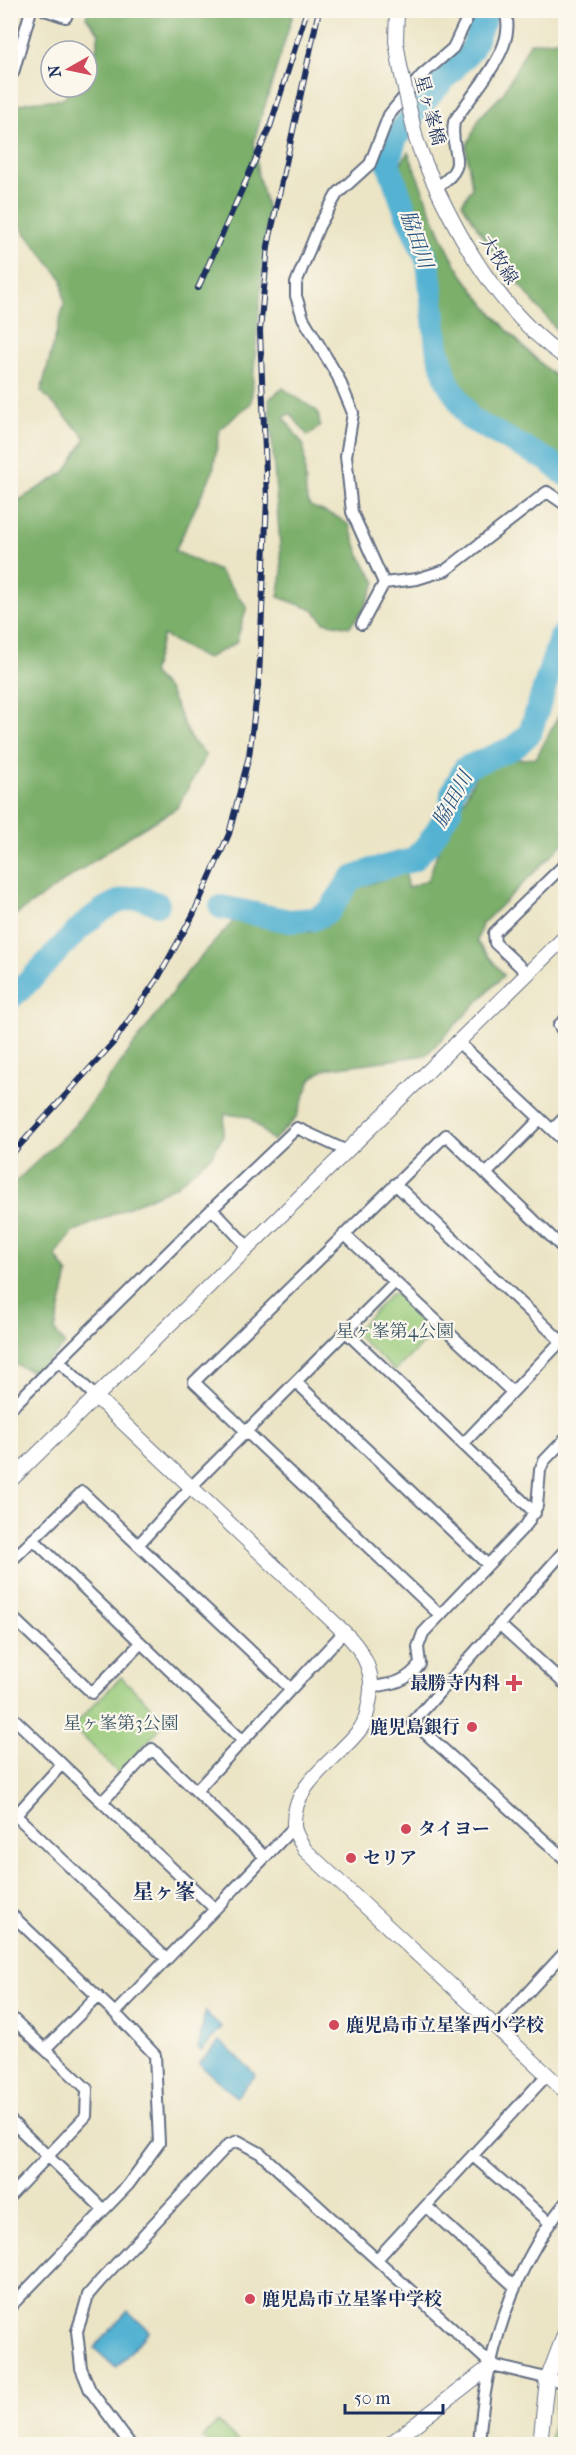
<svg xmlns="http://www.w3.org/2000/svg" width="576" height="2455" font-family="'IM FELL French Canon','Noto Serif JP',serif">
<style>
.green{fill:#9acb7b;stroke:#5a7d6c;stroke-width:1.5}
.forest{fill:#7baf6b;stroke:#4b6f64;stroke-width:1.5}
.water{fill:#54b2d2;stroke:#387098;stroke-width:1.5}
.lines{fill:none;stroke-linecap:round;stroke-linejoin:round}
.river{stroke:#54b2d2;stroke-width:24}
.minor-casing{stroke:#646e82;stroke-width:14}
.tertiary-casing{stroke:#646e82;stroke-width:16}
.minor{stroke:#fff;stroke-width:10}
.tertiary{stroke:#fff;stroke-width:14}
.rail-casing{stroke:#1b2f5e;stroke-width:6}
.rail{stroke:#fbf7ec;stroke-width:4;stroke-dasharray:11;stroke-linecap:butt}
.tertiary-bridge-casing{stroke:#646e82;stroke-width:16;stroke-linecap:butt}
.tertiary-bridge{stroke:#fff;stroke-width:14}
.poi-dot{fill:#d1495b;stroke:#fbf7ec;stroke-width:2}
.labels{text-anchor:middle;stroke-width:4.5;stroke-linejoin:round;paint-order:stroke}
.street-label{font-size:18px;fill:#1b2f5e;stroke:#fbf7ec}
.park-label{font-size:18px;fill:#3b5665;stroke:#fbf7ec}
.poi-label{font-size:18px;font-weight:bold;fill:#1b2f5e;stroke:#fbf7ec;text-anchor:start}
.water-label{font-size:20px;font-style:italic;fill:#2c5681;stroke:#fbf7ec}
.quarter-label{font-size:21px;font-weight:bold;fill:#1b2f5e;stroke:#fbf7ec}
</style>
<rect width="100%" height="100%" fill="#fbf7ec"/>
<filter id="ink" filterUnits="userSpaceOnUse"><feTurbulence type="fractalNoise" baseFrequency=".0167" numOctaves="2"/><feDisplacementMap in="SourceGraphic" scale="12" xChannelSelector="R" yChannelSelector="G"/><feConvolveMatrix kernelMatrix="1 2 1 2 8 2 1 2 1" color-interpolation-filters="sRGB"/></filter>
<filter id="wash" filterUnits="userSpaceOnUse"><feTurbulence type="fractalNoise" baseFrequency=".008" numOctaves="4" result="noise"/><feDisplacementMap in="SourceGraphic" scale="24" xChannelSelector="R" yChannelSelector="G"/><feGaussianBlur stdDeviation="1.35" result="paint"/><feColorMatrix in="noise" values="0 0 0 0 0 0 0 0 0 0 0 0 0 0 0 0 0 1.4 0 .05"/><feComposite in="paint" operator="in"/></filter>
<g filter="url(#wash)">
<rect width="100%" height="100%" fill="#ebe4c5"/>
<path class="green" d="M397,1293L436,1330L395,1371L357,1336L356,1330L391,1294Z
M121,1677L166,1721L119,1774L73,1726Z
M562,2390L565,2391V2444H550L557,2394Z
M218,2422L240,2444H210L203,2437Z"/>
<path class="forest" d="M88,11H294L254,141L258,175L268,210L251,403L220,429L213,471L175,551L219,571L247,607L236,643L206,659L163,635L152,673L169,691L190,738L206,755L177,808L130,836L11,918V505L65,472L86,438L41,391L64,304L62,279L11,215V109C26,98 47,103 65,98L69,87H87V67L94,61L99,33L86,17Z
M565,39L566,186L562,205L566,222L565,340L492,251L462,203L472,188L466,147L480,117L502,95L530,43Z
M408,152C423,189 440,241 462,274C491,316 526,352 565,385V478L558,469L493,443L451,409L428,357L436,292L390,180Z
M283,388L318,412L320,426L308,436L290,413L284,418L304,446L306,495L310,506L337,517L349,525L361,558L376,582L362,612L349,627L324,622L314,610L278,597L282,573L269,399Z
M565,704V842L482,924L477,942L504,975L426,1055L325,1069L311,1079L296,1118L273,1141L249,1117L225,1114L223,1136L212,1155L176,1186L73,1232L55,1255L68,1274L55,1331L65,1345L35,1373L11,1362V1186L74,1126L189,970L238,916L310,932L328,925L349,891L406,871L407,888L428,880L444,833L455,819L477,773L508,760L536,758Z"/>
<path class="water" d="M205,2012L222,2027L201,2051L198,2049Z
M220,2041L256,2075L236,2097L199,2064Z
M128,2311L149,2331L116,2368L94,2348Z"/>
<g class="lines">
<path class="river" d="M488,10L472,49L421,105L396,137L388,163L405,210L428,262L437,347L447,381L470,419L549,461L566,475
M221,907L290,921L314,919L329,911L351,879L372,870L413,860L429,843L451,808L452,793L465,768L515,747L530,733L560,639L566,631
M10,998C45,974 92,895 140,898C145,899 152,902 158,904"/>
</g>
</g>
<g filter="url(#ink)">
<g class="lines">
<defs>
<path id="minor" d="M45,10L66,17L68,10
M13,73L31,10
M436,188C474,162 448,156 454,122C472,92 521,45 504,10
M384,583L417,579L446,570L547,492L566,505
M362,624L384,583L352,512L346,456L353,413L338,377L303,318L296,296V283L319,226L337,194L370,164L389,115L422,75L453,48L471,10
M527,973L495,943L494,933L566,863
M566,1019L559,1025L566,1036
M457,1041L566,1143
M552,1130L566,1116
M486,1174L540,1119
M395,1184L561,1341
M212,1209L248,1247
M344,1234L512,1392
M346,1332L535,1513
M59,1361L96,1397
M296,1382L488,1565
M10,1409L212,1209L297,1128L347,1151
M463,1444L566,1336
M33,1539L243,1741
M138,1545L191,1487L395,1282
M566,1549L413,1722L566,1860
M10,1562L82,1492L291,1689
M10,1615L92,1693L141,1643
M440,1615L194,1382L446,1135L566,1251
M500,1625L566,1685
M372,1687C393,1684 407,1682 420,1664L418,1647L423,1633L527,1524L537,1506L540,1470L544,1461L566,1438
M10,1715L215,1909
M196,1791L344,1632
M102,1802L152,1749L265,1857
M10,1810L167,1959
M16,1815L62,1764
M10,1913L115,2013L155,2055L159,2143L128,2185L10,2307
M115,2013L294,1827
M10,2016L87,2089L86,2116L10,2196
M496,2027L566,1951
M45,2049L98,1996
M10,2120L104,2210
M473,2156L549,2222
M426,2206L515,2287
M377,2259L547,2075
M130,2444L90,2390L81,2368L77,2331L83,2313L88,2295L100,2281L228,2145L238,2141L260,2153L492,2365L566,2383
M479,2444C485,2358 511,2269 566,2202"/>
<path id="tertiary" d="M397,10L396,41L400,66
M425,163C457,236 499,312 566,358
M96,1397L344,1632C362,1649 375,1672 370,1698C368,1708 367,1719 361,1728C339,1759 292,1782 294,1825C294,1834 301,1842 305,1850L566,2092
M10,1481L566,936
M390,2444L492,2365
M540,2444L547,2380L566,2330"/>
</defs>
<use href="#minor" class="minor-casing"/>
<use href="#tertiary" class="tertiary-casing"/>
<use href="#minor" class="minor"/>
<use href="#tertiary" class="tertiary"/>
<defs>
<path id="rail" d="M198,288L270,127L307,10
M10,1156L113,1043L158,978L193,915L229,834L249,756L259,678L267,499L260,331L268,246L319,10"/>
</defs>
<use href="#rail" class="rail-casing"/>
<use href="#rail" class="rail"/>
<defs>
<path id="tertiary-bridge" d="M400,66L416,139L425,163"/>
</defs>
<use href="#tertiary-bridge" class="tertiary-bridge-casing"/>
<use href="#tertiary-bridge" class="tertiary-bridge"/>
</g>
</g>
<g class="poi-dot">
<path d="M511 1674h6v6h6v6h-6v6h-6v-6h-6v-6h6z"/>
<circle cx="472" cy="1727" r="6"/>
<circle cx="406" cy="1829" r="6"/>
<circle cx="351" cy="1858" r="6"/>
<circle cx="334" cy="2025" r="6"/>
<circle cx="250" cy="2299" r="6"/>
</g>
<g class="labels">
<g class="street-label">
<text transform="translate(430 110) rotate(75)" y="6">星ヶ峯橋</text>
<text transform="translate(499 260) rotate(57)" y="6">大牧線</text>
</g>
<g class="park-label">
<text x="395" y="1337">星ヶ峯第4公園</text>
<text x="121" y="1729">星ヶ峯第3公園</text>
</g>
<g class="poi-label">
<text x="500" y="1689" text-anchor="end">最勝寺内科</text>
<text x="460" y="1733" text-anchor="end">鹿児島銀行</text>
<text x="418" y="1835">タイヨー</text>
<text x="363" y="1864">セリア</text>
<text x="346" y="2031">鹿児島市立星峯西小学校</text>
<text x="262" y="2305">鹿児島市立星峯中学校</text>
</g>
<g class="water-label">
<text transform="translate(417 239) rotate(71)" y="7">脇田川</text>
<text transform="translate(452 799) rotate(-61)" y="7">脇田川</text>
</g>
<g class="quarter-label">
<text x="164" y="1899">星ヶ峯</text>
</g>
</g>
<rect width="576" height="2455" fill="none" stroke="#fbf7ec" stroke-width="36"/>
<g transform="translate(69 69) rotate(261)"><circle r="28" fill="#fbf7ec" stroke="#a1a7b3" stroke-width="1.5"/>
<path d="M0-4.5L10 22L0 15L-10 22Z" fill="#d1495b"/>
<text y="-9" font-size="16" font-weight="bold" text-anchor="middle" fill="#1b2f5e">N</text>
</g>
<path d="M345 2404v9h98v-9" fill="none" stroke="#1b2f5e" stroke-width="3"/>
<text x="354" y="2404" font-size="18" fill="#1b2f5e" stroke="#fbf7ec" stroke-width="4.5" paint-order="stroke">50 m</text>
</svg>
